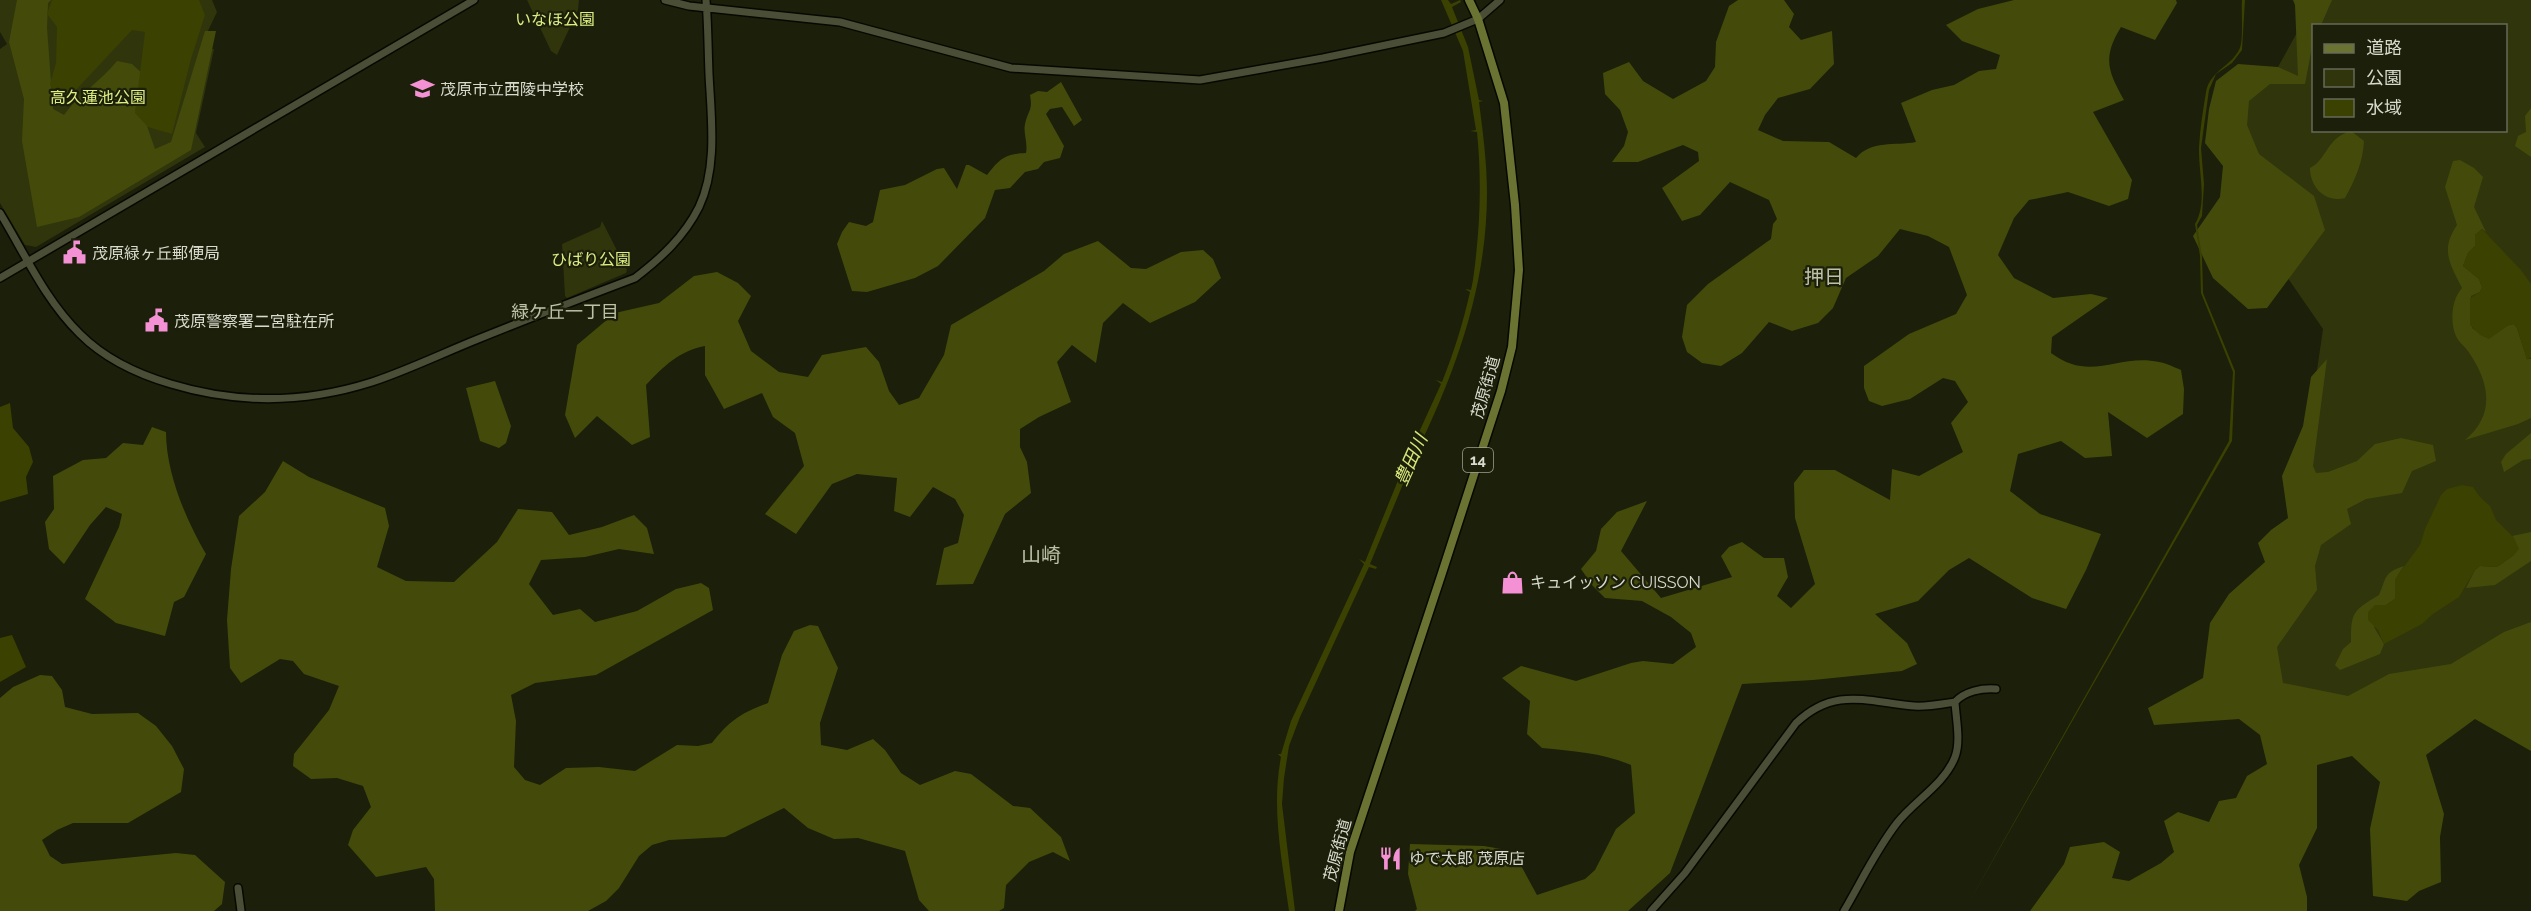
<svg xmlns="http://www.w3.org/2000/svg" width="2531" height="911" font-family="Raleway,'Noto Sans JP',sans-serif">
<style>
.green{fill:#30350c;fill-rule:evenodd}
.forest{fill:#444b0a}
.water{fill:#3b4100}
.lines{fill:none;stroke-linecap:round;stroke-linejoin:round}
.minor-casing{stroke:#070900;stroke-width:10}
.major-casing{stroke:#070900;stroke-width:11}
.minor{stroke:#4a4e37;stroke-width:7}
.major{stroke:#6b7332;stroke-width:8}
.labels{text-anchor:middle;stroke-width:4.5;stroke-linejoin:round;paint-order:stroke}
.shield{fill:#1c1f0a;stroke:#a0a292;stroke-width:1.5}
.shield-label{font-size:15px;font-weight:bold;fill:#d8dacd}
.park-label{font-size:16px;fill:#deee81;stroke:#1c1f0a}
.poi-label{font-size:16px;fill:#d8dacd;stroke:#1c1f0a;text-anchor:start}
.street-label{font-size:16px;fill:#d8dacd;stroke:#1c1f0a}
.neighbourhood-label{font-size:18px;fill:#bdc2a7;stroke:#1c1f0a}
.water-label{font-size:18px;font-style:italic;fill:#d9e87b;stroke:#1c1f0a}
.quarter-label{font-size:20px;fill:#bdc2a7;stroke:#1c1f0a}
</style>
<rect width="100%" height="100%" fill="#1c1f0a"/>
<path class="green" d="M0,0H212L217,12L207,33L205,48L214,49L196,133L205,147L36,247L25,245L0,203V49L7,44L0,32Z
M527,0H579L578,10L557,55L551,51Z
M2315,0H2531V676L2351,705L2273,688L2268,651L2303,466L2323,329L2285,274L2239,98L2278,67ZM2314,26H2506V130H2314Z
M602,221L627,270L626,273L567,298L565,296L562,244L600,227Z"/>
<path class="forest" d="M17,0H51L48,3L47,28L53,109L64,115C79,94 101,81 117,61L132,64L145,76L147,126L155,149L171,142L205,31H216L191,150L79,217L37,227L22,141L24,99L9,42Z
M1738,0H1784L1794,14L1789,27L1801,40L1832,31L1834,64L1810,89L1778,98L1765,115L1758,130L1783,141L1829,142L1856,158C1871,140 1895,146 1916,142L1901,103L1932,90L1954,85L1979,71L1996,69L2000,55L1962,41L1946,25L1978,9L2014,0H2176L2177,3L2155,40L2121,27C2102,58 2108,71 2124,100L2093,112L2132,180L2128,199L2109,206L2068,192L2029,200L2014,218L1998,255L2014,278L2053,298L2091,294L2108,298L2052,337L2051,353C2091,383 2118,353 2159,362C2166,363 2174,367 2181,370L2184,389L2183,414L2147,438L2108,412L2112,456L2085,458L2061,441L2018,454L2010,491L2040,514L2101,534L2086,570L2066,609L2032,598L1969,558L1949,570L1918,601L1875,614L1907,643L1917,664L1902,671L1813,680L1742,684L1670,873L1628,911H1415L1417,909L1408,874L1410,844L1484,846L1513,851L1537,895L1585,879L1595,870L1616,829L1635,813L1631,765C1603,753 1573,751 1542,748L1527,734L1530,701L1502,678L1521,666L1576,681L1631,663L1643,661L1673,664L1696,647L1691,633L1671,617L1642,601L1605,598L1592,585L1581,569L1596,551L1601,529L1617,512L1647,501L1621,551L1661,598L1732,577L1721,556L1729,547L1742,542L1764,558H1784L1788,577L1777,596L1791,608L1815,584L1795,518L1794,483L1804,470H1835L1890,500L1892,469L1919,476L1963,452L1951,423L1968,402L1955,381L1943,378L1910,399L1882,406L1869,401L1864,388V366L1909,334L1956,314L1967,295L1949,247L1928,236L1900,229L1878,256L1846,278L1833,308L1818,323L1792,331L1769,322L1742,353L1721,366L1702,363L1687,352L1682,337L1687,305L1708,284L1771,239L1773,224L1777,219L1769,200L1730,182L1700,215L1682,221L1662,188L1699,161L1698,152L1683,145L1638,162H1612L1624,146L1628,132L1620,110L1605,94L1603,73L1629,62L1643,81L1673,99L1706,81L1715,67L1716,42L1729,6Z
M2293,0H2332L2321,25L2314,26L2313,42L2305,84H2270L2249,101L2247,125L2259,154L2314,196L2325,230L2267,308L2248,309L2213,278L2193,236L2220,197L2223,166L2205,143L2209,109L2216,81L2238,64L2278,67L2298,76L2295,5Z
M1061,82L1082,120L1074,126L1062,107L1050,109L1046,114L1064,146L1060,158L1044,162L1038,169L1025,172L1010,188L995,190L985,218L938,266L915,278L867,292L852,291L837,244L842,232L849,222L866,226L873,222L880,190L905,185L937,169L944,168L957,189L966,165H969L987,175C1000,158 1005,154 1026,153C1028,143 1023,132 1025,124C1028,110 1033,111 1030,95L1038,91L1047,92Z
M2531,108V157L2515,146L2518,136L2526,132L2525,116Z
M2351,131L2364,141C2363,162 2355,180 2345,198C2325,203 2310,187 2310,168C2327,160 2326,138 2351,131Z
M2460,160L2474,168L2483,177L2474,207L2486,232L2482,229L2475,235V246L2468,253L2463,266L2479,279L2482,287L2480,292L2471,296L2472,328L2478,332L2514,324L2517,328L2527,359H2531V418L2518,424L2465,440C2495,415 2490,384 2470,354C2466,347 2459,343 2456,336C2450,323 2451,300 2462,288C2450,264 2440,250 2457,225L2445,187L2453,161Z
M1098,241L1131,268L1146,269L1181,252L1203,250L1213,259L1221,278L1195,302L1150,323L1123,303L1103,323L1096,363L1072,345L1057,362L1071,402L1039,417L1020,429V447L1027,462L1031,493L1005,514L973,584L936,585L944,548L958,543L964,515L955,499L933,487L910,517L894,511L897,478L857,474L832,484L796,534L765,514L804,466L795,433L773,417L762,393L724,409L705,375V346C679,351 664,366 646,385L650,437L632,445L597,416L575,438L565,415L577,345L615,313L659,303L694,276L717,272L738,283L751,296L738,321L751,351L779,372L808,377L822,355L866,347L879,362L889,391L899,405L919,398L944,355L951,325L1044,271L1064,254Z
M2327,359L2313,466L2316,473L2328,472L2357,461L2375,444L2401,438L2433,445L2436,461L2412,471L2402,493L2366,499L2347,509L2351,524L2321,545L2315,566L2317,590L2277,647L2283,683L2348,696L2389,674L2451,664L2504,632L2531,622V751L2475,719L2426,755L2444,814L2440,837L2441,882L2419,891L2407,901L2373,896L2370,829L2380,782L2352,756L2317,765V828L2299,865L2307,897V911H2030L2064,864L2070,847L2104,842L2120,852L2112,878L2129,881L2161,863L2174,852L2164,821L2178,812L2209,822L2219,801L2236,798L2247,776L2267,764L2260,735L2239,719L2154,725L2148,708L2203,678L2210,623L2229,594L2265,562L2258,543L2271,530L2288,518L2282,476L2303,426L2311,377Z
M495,381L511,426L506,443L499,448L480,441L466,388Z
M152,427L166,432C166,473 186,520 206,554L184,597L174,602L165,636L116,623L85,599L119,527L122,514L106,507L90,525L64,564L49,549L45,522L54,509L53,476L83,460L106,458L123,443L143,445Z
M2531,433V459L2523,460L2504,472L2501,462L2506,454Z
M283,461L309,477L385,508L389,526L377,567L406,581L454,582L497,542L518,509L552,512L569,535L602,527L634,515L647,528L654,554L619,549L585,557L541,560L529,584L553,615L580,609L595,622L637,611L676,589L701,583L709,588L713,610L596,675L535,683L511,695L516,721L514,767L525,780L540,785L566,768L599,767L635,771L677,745L698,746L712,743C729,721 741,713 768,703L782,655L794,631L810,625L818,626L838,668L820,723L821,745L847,750L873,739L885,750L901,773L920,785L955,771L971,774L1013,806L1030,808L1061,837L1070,861L1053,852L1029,862L1006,885L1004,908L999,911H929L919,900L905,851L858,838L834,839L808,828L784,808L725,837L669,840L652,845L639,856L619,888L606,901L588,911H435L434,879L426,867L376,877L348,845L353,830L371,807L363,786L337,778L311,779L293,766L294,754L329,710L339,686L304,674L293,661L280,659L241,683L230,668L227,620L231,569L239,516L265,492Z
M2531,532V561L2495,585L2466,588L2475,570L2480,566L2497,567L2514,555V538L2512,536Z
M2404,566L2398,575L2395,599L2386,605L2374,627L2384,644L2380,654L2340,670L2335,665L2343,649L2351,642C2351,611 2353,611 2379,595C2387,577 2383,573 2404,566Z
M40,675L52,676L62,690L65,707L92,714L138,713L156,726L172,746L184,769L181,792L128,823H73L57,830L42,840L50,856L62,864L176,853L195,855L225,882L222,904L214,911H0V698L13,687Z"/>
<path class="water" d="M52,0H199L205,15L191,59L172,134L148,127L135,113L145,32L132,30L60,107L50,84L56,63L57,27L47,14Z
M1441,0H1448L1451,4L1460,0L1461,2L1452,7L1468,47L1479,100L1483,101L1479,102C1483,133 1487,163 1487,193C1487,290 1453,379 1411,464L1414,468L1410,467L1370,564L1377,567L1376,569L1369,567L1300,717L1289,746L1284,778L1282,804L1295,911H1289C1282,860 1271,808 1281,757L1278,754H1281L1291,721L1364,564L1359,559L1365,562L1369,552L1403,468L1399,465H1404L1441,384L1436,380L1442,382C1454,352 1463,323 1470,292L1465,289L1471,290L1473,280C1480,230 1482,182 1477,132L1470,131L1476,130L1463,51Z
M2242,0H2245L2242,50L2232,63L2216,74L2209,90L2201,148L2204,184L2202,216L2197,225L2202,256L2203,293L2235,371L2232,441L1964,911L2229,441L2233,372L2201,293L2200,256L2195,224C2208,202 2198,172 2199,147C2200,129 2203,110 2206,92C2210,71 2230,67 2239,50C2244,42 2241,12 2242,0Z
M2482,229L2521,270L2531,284V357L2527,360L2517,328L2514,324L2509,325L2489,339L2480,335L2470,325V298L2480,292L2482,287L2479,279L2463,266L2468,253L2475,246V235Z
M10,403L13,428L29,447L33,462L26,477L28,494L0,502V407Z
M2462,485L2473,487L2480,497L2490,506L2496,520L2514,538L2519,549L2514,555L2497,567L2480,566L2475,570L2459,597L2433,614L2422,624L2384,644L2378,630L2368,620V612L2375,605H2386L2395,599V579L2420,545L2425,529L2441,495L2447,489Z
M12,635L26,667L0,682V638Z"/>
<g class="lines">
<defs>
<path id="minor" d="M665,0L689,6L840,22L1011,68L1200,80L1323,58L1444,33L1478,19L1500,0
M0,213C25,254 45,300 80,334C105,359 137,374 171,384C237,404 306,403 372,382C408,370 443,353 478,339C530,318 582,298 635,278C661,258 684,237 699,207C718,167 711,116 709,74C708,49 708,25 706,0
M0,278L474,0
M238,888L241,911
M1651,911L1685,873L1796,723C1835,686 1867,702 1914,706C1927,707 1942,704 1955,702C1965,691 1982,688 1996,689
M1844,911C1861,882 1876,850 1897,823C1914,801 1944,785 1955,757C1961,741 1956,719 1955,702"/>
<path id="major" d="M1339,911L1350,852L1442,573L1501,391L1512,347L1519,270L1515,205L1504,103L1478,19L1469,0"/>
</defs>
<use href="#minor" class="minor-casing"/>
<use href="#major" class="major-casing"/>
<use href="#minor" class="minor"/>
<use href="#major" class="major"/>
</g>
<defs>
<symbol id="school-bare" viewBox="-9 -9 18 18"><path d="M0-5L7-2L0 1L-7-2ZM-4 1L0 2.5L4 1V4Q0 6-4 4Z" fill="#f491d4" stroke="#1c1f0a" stroke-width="2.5" paint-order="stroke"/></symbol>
<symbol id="civic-bare" viewBox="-9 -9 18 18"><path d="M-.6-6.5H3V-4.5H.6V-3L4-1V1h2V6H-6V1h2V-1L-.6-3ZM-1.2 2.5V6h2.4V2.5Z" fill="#f491d4" stroke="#1c1f0a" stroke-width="2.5" paint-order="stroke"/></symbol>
<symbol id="shop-bare" viewBox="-9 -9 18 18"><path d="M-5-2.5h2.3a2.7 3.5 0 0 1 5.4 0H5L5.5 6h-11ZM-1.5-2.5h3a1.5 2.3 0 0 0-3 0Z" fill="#f491d4" stroke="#1c1f0a" stroke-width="2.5" paint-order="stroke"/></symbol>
<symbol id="restaurant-bare" viewBox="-9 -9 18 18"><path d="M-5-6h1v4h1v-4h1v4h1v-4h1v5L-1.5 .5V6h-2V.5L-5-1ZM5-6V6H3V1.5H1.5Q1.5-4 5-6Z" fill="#f491d4" stroke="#1c1f0a" stroke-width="2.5" paint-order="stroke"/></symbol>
</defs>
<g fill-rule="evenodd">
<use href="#school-bare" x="406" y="72" width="33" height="33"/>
<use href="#civic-bare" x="58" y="236" width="33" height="33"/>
<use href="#civic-bare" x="140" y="304" width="33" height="33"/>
<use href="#shop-bare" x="1496" y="566" width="33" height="33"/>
<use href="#restaurant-bare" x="1374" y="842" width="33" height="33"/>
</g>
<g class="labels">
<rect class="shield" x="1463" y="448" width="30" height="24" rx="4.5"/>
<g class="shield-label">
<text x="1478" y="465">14</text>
</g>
<g class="park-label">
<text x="555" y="25">いなほ公園</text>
<text x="98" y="103">高久蓮池公園</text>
<text x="591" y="265">ひばり公園</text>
</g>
<g class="poi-label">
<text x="440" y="95">茂原市立西陵中学校</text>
<text x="92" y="259">茂原緑ヶ丘郵便局</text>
<text x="174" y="327">茂原警察署二宮駐在所</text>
<text x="1530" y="588">キュイッソン CUISSON</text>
<text x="1409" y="864">ゆで太郎 茂原店</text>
</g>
<g class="street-label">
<text transform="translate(1485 387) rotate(-74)" y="6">茂原街道</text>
<text transform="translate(1337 850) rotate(-75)" y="6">茂原街道</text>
</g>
<g class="neighbourhood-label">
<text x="565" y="318">緑ケ丘一丁目</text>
</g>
<g class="water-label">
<text transform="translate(1411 460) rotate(-66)" y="6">豊田川</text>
</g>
<g class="quarter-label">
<text x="1824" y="284">押日</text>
<text x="1041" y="562">山崎</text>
</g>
</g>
<rect x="2312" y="24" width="195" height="108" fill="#1c1f0a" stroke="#676a58" stroke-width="1.5"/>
<rect x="2324" y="44" width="30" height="9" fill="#6b7332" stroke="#676a58" stroke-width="1.5"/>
<text x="2366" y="54" font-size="18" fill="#d8dacd">道路</text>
<rect x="2324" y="69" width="30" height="18" fill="#30350c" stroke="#676a58" stroke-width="1.5"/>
<text x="2366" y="84" font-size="18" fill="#d8dacd">公園</text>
<rect x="2324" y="99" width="30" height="18" fill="#3b4100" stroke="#676a58" stroke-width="1.5"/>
<text x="2366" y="114" font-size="18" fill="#d8dacd">水域</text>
</svg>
